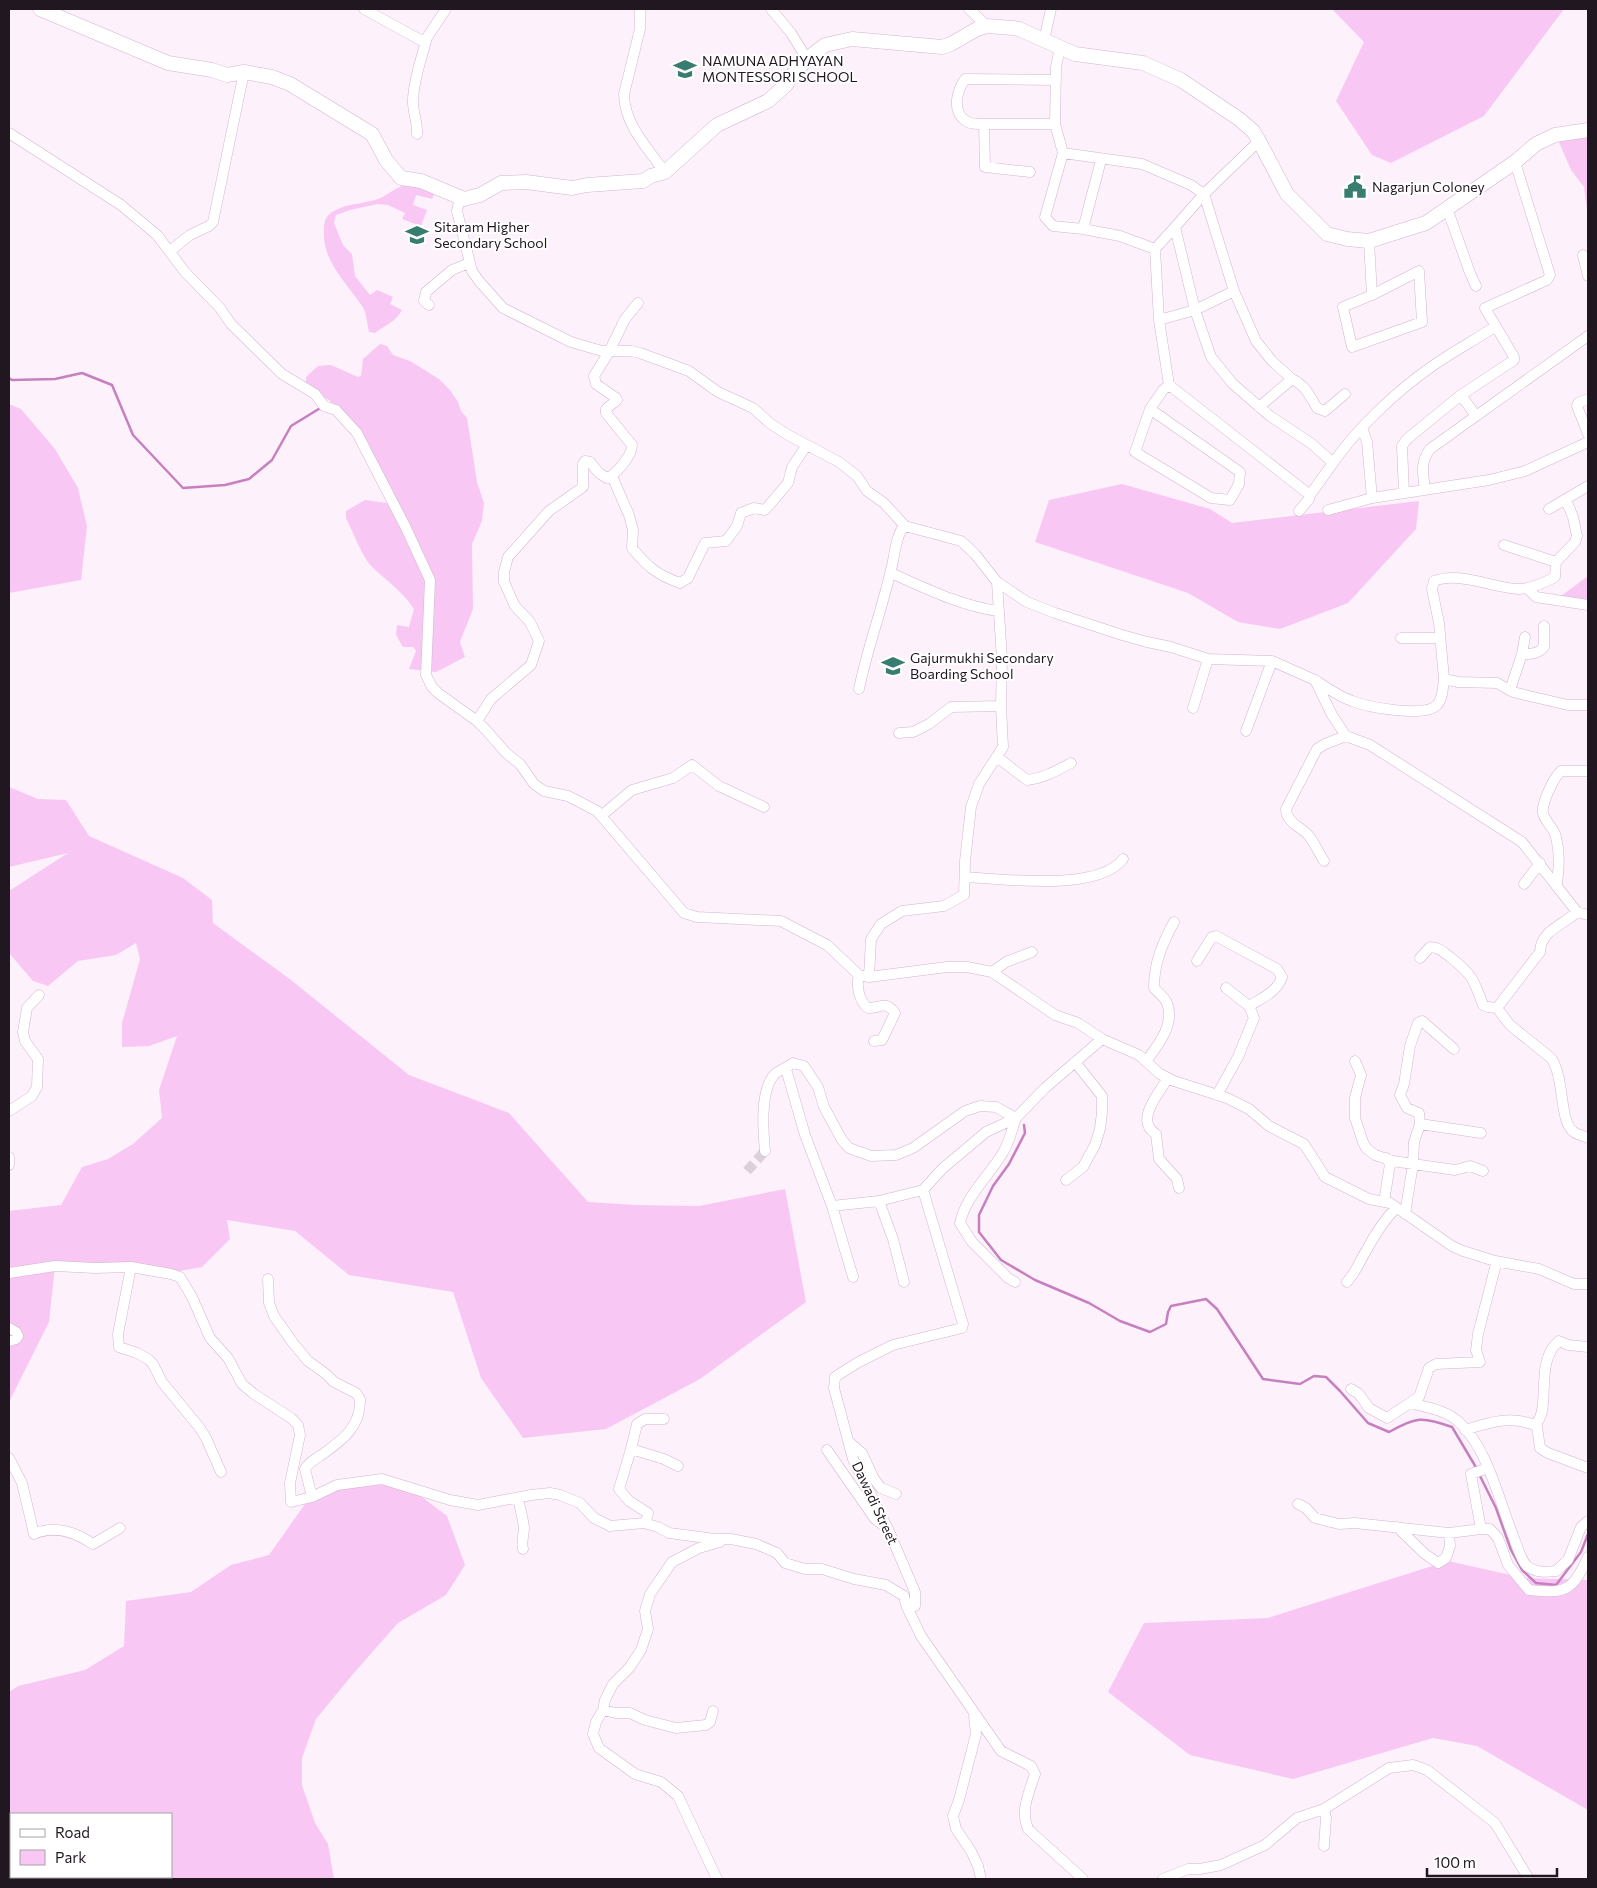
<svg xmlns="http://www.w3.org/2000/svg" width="1597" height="1888" font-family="Commissioner,sans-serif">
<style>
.green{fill:#f8c7f3;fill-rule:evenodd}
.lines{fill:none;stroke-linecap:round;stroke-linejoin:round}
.stream{stroke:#c680c0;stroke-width:2.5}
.street-tunnel{stroke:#dcd0db;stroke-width:10;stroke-dasharray:10 5;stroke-linecap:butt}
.street-casing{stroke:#d2b5ce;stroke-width:11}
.secondary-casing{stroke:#d2b5ce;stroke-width:15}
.street{stroke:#fff;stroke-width:10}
.secondary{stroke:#fff;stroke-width:14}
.labels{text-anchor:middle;stroke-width:4;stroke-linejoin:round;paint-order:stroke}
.poi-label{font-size:14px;fill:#211720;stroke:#fff;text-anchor:start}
.street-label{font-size:14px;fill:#211720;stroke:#fff}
</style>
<rect width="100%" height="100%" fill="#fdf1fc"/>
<path class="green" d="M1332,9H1564L1484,116L1391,163L1372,155L1336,101L1364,42Z
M1588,128V216L1584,187L1571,170L1558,140Z
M409,184L435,192L432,199L416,195L413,205L427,210L421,226L402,219L405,213L388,205L378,204L350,210L336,215L334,223L343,245L352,254L355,276L370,295L377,290L393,297L390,304L402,310C396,322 385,325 375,333L369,332C367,324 367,313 362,306C346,282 322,261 324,230C324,221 326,215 334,211C347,203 364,204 378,199C389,195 396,186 409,184Z
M380,344L387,346L393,355L410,361L439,379L450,390L458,402L461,411L467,418L477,482L484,503L482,521L472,544L473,609L460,642L465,657L436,672L409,669L416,651L413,647H403L396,635L397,625L409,627L414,609C402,591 387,581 372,567C363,558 352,530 346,518V511L365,500L387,503L400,525L363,435L331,402L306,384V377L318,366L331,365L358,377L361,376L363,359Z
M9,404L21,409L55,449L78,488L87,526L81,580L9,593Z
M1122,484L1210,509L1232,523L1419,501L1416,529L1348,603L1280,629L1238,622L1188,593L1035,542L1049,500Z
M1588,576V605L1561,596Z
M9,787L38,799L66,800L89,836L183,878L212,900L213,923L291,980L409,1075L509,1113L588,1202L636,1205L699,1206L785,1189L806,1302L700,1379L606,1429L523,1438L481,1378L453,1292L349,1275L295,1231L227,1220L230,1239L202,1267L174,1272L55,1266L49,1322L9,1402V1211L61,1205L82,1167L108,1159L133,1144L162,1118L159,1090L177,1036L149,1046L122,1047V1023L140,959L136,943L116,955L78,961L48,986L33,981L9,953V891L68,853L9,867Z
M394,1483L422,1497L447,1516L465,1565L446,1595L398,1623L353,1674L316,1719L302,1758V1785L315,1823L328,1844L334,1879H9V1692L18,1686L85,1670L124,1646L126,1601L191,1592L231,1565L269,1555L305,1504L334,1489ZM11,1814H171V1877H11Z
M1448,1561L1524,1578L1588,1580V1810L1477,1746L1433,1738L1293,1779L1190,1755L1108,1692L1144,1623L1268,1618Z"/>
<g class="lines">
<path class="stream" d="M9,378L12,380L55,379L82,373L112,385L133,435L183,488L225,485L249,479L272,460L291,426L322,407
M1024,1125L1025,1133L1009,1164L993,1186L979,1215V1232L1001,1260L1035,1280L1089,1303L1120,1321L1150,1332L1166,1324L1168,1312L1171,1306L1206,1299L1217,1309L1263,1379L1300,1384L1314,1376L1326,1377L1340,1391L1368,1423L1389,1432C1417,1417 1421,1416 1452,1427L1477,1469
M1479,1474L1496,1508L1511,1550L1522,1570L1536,1583L1556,1585L1581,1552L1588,1534"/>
<path class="street-tunnel" d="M747,1171L765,1151"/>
<defs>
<path id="street" d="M364,9L424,42L446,9
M640,9V29L624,94C624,124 648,149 665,172
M771,9L791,33L807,59
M969,9L987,26
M1044,40L1051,9
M1060,47L1056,67L1055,124L1063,153L1142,164L1191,185L1204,194L1234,291
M984,124L985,167L1030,172
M1055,124H978C974,124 969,123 966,121C951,111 957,91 965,79L1056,80
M9,133L121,205L157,235L185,272L220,308L231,324L282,374L315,394L324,406L336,410L357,433L406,528L430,580L426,675L432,687L438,693L477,721L486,730L507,754L520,764L534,784L544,791L568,796L597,811L684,913L697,917L781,921L827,945L859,975L869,977L947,967H967L992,972L1055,1015L1078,1023L1102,1039L1139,1055L1160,1074L1174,1081L1227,1098L1249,1109L1269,1126L1304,1144L1325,1177L1369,1199L1390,1203L1452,1246L1463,1251L1495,1261L1539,1269L1574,1284H1588
M417,134C418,122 412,111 413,99C414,79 421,60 426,41
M1063,153L1045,217L1053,226L1083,229L1120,236L1155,249
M460,197L457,211L472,271L479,281L503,308L571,342L602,351H631L640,353L689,371L718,392L753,408L771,424L788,435L839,462L857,476L867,491L884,503L905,526L961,541L975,554L997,582L1027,602L1055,613L1122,635L1147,642L1171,647L1208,659L1272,661L1315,680
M1447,208L1470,273L1476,286
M1175,227L1204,194L1259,141
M1083,229L1101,160
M1369,241L1372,295L1343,307L1352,347L1422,322L1419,271L1372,295
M170,251L190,235L209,226L213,222L244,72
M1583,255L1588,276
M429,305L424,301L426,292L452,270L469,263
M1159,320L1155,249L1175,227L1195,310L1234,291L1256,341L1272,361L1292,379L1259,407
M1292,379C1305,385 1310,396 1317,408L1325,411L1345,394
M1461,395L1514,360V357L1485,308L1547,280L1550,275L1515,162
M1588,399L1578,403L1577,406L1588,434
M1150,409L1135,452L1211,498L1230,500L1239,484L1240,472L1150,409L1163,390L1169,385
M1362,428L1367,442L1372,498
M612,476L629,515L633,530L632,548C648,567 657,575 680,583L688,578L705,543L726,541L737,526L741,513L754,508L765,510L788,483L792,467L806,446
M1425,489C1423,474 1420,462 1430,449L1476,416
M1404,493L1402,446L1407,439L1461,395L1476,416L1588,336
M1310,495L1333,463
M1549,509L1588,486
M1328,510L1372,498L1489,480L1525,471L1588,442
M1299,511L1309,499L1310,495L1169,385L1159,320L1195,310L1211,357L1233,384L1270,416L1312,444L1333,463C1357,428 1397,391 1431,367C1452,352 1475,340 1496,326
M1504,545L1556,562
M891,573C925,588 961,606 998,611
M1527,588L1536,597L1588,605
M1401,638H1440
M1522,654C1531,654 1538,654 1544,647V626
M1444,679L1439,623L1432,589L1434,581C1459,571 1493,588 1518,589C1531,589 1544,583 1555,577L1556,562L1575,542L1577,536L1573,517L1566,500
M859,689C868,645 884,604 893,561C895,551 897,532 905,526
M1510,690L1522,654L1525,637
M1588,705H1568L1529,696L1513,692L1497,683L1458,682L1444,679C1443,686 1443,699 1437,705C1425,718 1367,707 1352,701C1338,696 1327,688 1315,680L1332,715L1346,736L1370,745L1522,842L1577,912L1588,915
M1193,708L1208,659
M477,721L491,699L531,665L539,641L530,622L515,606L504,582V572L508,557L549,511L583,487V464L585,461L590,462L599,473L607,478C617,474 632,455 632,445L606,413V409L617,400L616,398L596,384L594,376L609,352L625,319L638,303
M1246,731L1272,661
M899,733L913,732L929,724L951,707L1001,706
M997,757L1027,780C1042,779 1058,770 1071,763
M601,816L632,790L673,778L692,765L719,786L764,807
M1324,861C1319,853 1315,844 1309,836C1302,827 1286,823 1286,809L1317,749L1325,744L1346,736
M965,877C1004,879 1098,892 1123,859
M1524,884L1540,863
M1557,884C1559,867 1560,853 1556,837C1554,828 1545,822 1543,813C1541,804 1554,777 1561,771H1588
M1577,912C1562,926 1541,930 1540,952L1497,1008L1510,1025L1551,1058C1565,1077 1559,1123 1574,1132C1578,1135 1584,1136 1588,1138
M1420,958L1430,947C1439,947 1443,952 1450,957C1472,974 1474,980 1483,1005L1488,1007L1497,1008
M1197,961L1212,937L1216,936L1277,969L1282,977C1277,992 1262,998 1249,1006
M992,972L1006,962L1032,952
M859,975C856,986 859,1001 868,1008C881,1008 885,1000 895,1013L882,1040L874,1041
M869,977L871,939L881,924L902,911L944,906L964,895L965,861L971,807L979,784L1003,747L1001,706L1002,659L997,582
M1147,1060C1159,1044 1175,1024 1167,1003C1165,998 1158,992 1154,988C1154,963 1162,944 1174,922
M1355,1061L1361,1075L1355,1098V1118L1363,1142L1366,1148L1375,1155L1393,1161L1413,1164L1455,1170L1470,1166L1483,1171
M786,1069L805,1135L832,1206L879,1201L923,1190
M1168,1078C1159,1093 1134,1121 1156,1134L1159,1159L1177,1179L1179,1188
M1217,1095L1238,1057L1254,1018L1249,1006L1226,988
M9,1111L32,1096L37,1087L38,1059L25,1041L23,1032L27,1008L39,995
M1420,1124L1481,1133
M765,1151C763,1130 760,1091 774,1075C780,1069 787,1068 793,1063L804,1066L818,1087L824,1107L842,1140L849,1148L871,1156L896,1155L913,1148L965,1111L980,1106L996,1107L1016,1118C1012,1129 1009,1144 1002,1154C988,1177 966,1196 960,1223L972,1242L1008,1278L1015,1282
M9,1157V1165
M1066,1180L1083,1167L1095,1145L1100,1129L1102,1112V1096L1075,1062
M879,1201L893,1239L904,1282
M1384,1202L1390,1164L1386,1158
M832,1206L853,1277
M1405,1214L1413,1164L1414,1142L1420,1124L1419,1113L1407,1108L1400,1095L1404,1084L1410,1046L1418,1023L1422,1021L1454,1049
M131,1267L118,1334L119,1347L137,1353L148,1359L153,1364L162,1382L199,1427L206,1438L221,1472
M9,1273L55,1266L95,1268L131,1267L171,1274L180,1277L192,1297L210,1338L228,1358L242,1384L254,1394L291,1418L298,1425L300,1435L290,1483L291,1502L312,1497L337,1485L382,1479L450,1500L478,1505L531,1495L550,1493L560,1495L580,1503L594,1518L610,1526L644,1523L658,1527L669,1533L715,1539H731L756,1544L777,1553L785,1563L805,1569H822L854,1579L886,1585L904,1596L906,1605L921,1636L1001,1751L1031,1766L1035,1774C1029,1793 1020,1810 1028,1829L1083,1879
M268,1279L269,1303L274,1316L293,1343L308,1361L326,1374L334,1382L356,1393L360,1399C361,1428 341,1441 320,1456C314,1460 308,1463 305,1469L312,1497
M1347,1282C1358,1269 1358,1264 1366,1251C1374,1236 1384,1220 1396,1208
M9,1328L16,1332L18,1336L16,1339L9,1341
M1351,1389L1359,1394L1369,1408L1387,1418L1419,1397L1429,1368L1436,1364L1480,1362L1476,1350L1478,1334L1496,1264L1495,1261
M1411,1403C1429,1408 1446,1410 1460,1423C1488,1449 1500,1504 1514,1538C1517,1546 1521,1560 1527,1566C1536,1573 1546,1572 1556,1571L1568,1560L1581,1527L1588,1521
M1534,1425C1553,1412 1533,1362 1559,1341L1568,1345L1588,1347
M1465,1430C1490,1422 1512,1415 1537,1426L1540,1448L1548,1453L1588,1468
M849,1442L862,1453L874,1479L881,1488L896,1494
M631,1449L637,1424L645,1419H664
M827,1450L875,1519L887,1528
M9,1458L22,1483L34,1534C54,1525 75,1532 93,1544L120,1528
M518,1498C520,1508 523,1518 524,1528C524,1535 521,1541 523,1549
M1298,1504L1306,1508L1315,1518L1339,1524L1355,1523L1449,1533L1481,1529L1471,1474L1488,1468
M647,1518L648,1513L629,1501L619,1489L631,1449L664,1459L678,1466
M1397,1527L1425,1554L1438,1563L1446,1558L1450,1546L1449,1533
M1481,1529H1490L1498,1538L1508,1565L1529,1590C1565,1594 1573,1591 1588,1557
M906,1605L915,1606V1592L888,1529L853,1459L834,1388L835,1377L857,1363L893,1345L962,1328L963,1324L923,1190L942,1169L986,1132L1016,1118L1045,1088L1102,1039
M603,1710L616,1713H630L645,1720L676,1728L706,1725L710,1722L713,1711
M974,1716L976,1734L959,1800L953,1816L956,1829L971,1851L978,1866L981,1879
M1324,1809L1326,1818L1324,1846
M717,1879L678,1796L661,1782L635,1774L599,1748L593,1734L596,1722L603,1710L605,1700L613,1684L630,1667L641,1650L648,1629L645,1611L650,1594L672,1562L699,1548L720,1542
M1163,1879L1188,1869H1200L1221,1865L1265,1845L1297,1818L1324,1809L1389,1768L1413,1765L1427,1770L1495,1823L1529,1879"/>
<path id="secondary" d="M40,9L168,63L212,70L227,75L244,72L272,77L290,84L372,134L386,160L401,178L421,181L464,199L480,195L501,183L526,182L572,188L587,185L643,181L651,176L665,172L717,125L768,101L786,85L792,75L807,59L825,45L852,39L942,47L951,44L977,29L987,26L1013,28L1019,29L1075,54L1143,63L1181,80L1239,119L1253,131L1259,141L1287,194L1327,234L1347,239L1369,241L1426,223L1515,162L1536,144L1555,135L1588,130"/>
</defs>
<use href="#street" class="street-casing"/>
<use href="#secondary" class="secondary-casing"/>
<use href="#street" class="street"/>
<use href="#secondary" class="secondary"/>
</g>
<defs>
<symbol id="school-bare" viewBox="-9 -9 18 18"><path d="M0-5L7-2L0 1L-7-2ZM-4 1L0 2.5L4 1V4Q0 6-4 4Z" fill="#397d71" stroke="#fff" stroke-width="2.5" paint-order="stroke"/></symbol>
<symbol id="civic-bare" viewBox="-9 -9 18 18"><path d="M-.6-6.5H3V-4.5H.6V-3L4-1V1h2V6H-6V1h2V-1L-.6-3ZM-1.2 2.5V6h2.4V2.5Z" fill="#397d71" stroke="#fff" stroke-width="2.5" paint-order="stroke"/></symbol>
</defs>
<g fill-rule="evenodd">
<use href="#school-bare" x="669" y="53" width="32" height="32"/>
<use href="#civic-bare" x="1339" y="171" width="32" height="32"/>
<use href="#school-bare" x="401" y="219" width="32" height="32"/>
<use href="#school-bare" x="877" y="650" width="32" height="32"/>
</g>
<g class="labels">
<g class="poi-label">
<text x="702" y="66">NAMUNA ADHYAYAN<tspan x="702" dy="16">MONTESSORI SCHOOL</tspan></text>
<text x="1372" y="192">Nagarjun Coloney</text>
<text x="434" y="232">Sitaram Higher<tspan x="434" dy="16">Secondary School</tspan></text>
<text x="910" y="663">Gajurmukhi Secondary<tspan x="910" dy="16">Boarding School</tspan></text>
</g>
<g class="street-label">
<text transform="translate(875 1503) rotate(65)" y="5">Dawadi Street</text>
</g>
</g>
<rect width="1597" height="1888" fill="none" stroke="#211720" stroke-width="20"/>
<rect x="10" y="1813" width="162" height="65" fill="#ffffff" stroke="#a6a2a6"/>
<rect x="20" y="1829" width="25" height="8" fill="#ffffff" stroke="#a6a2a6"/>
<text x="55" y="1838" font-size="15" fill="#211720">Road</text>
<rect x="20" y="1850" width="25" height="15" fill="#f8c7f3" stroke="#a6a2a6"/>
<text x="55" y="1863" font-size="15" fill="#211720">Park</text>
<path d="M1427 1868v8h130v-8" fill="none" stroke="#211720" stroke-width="2.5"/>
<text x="1434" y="1868" font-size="15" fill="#211720" stroke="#ffffff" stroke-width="4" paint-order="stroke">100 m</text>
</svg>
